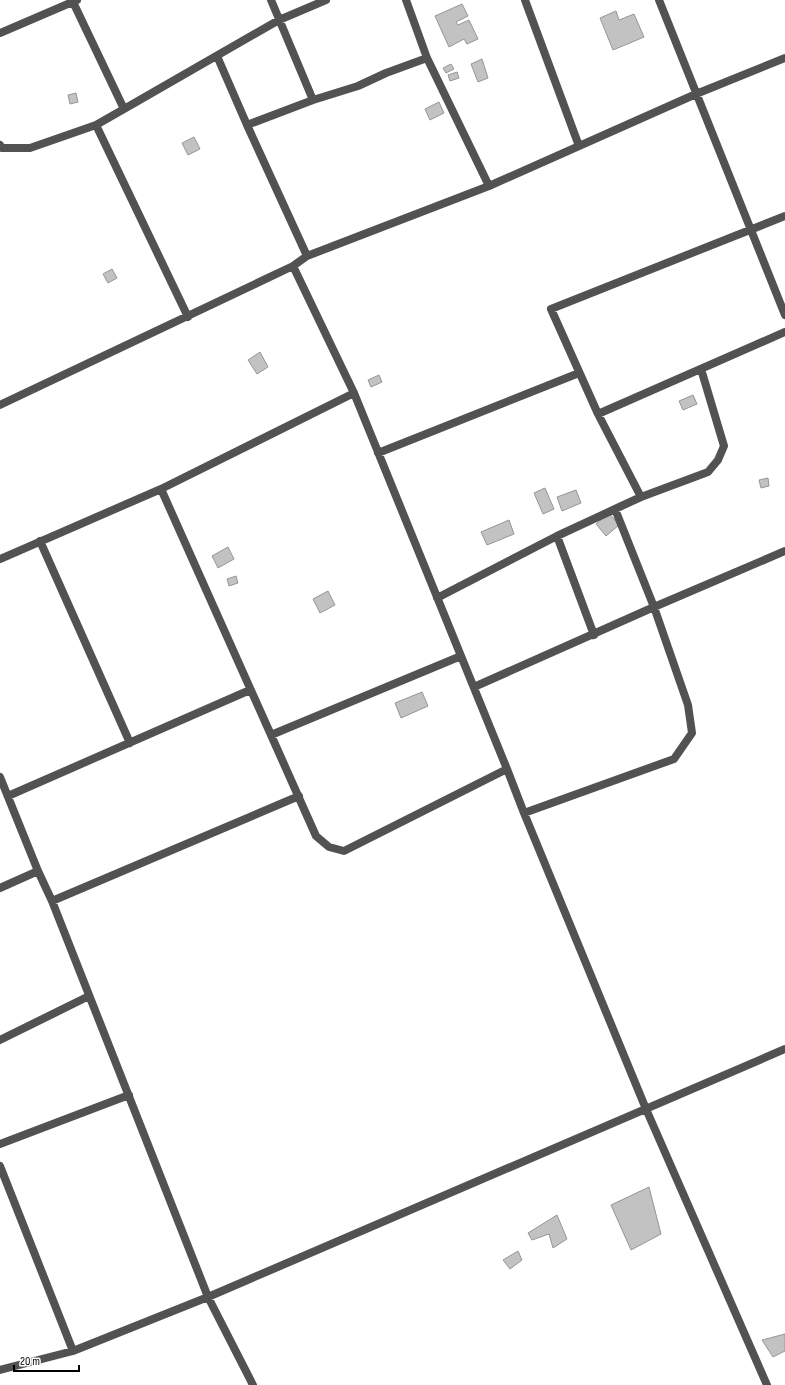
<svg xmlns="http://www.w3.org/2000/svg" width="785" height="1385" font-family="'Sofia Sans Condensed',sans-serif">
<style>
.building{fill:#c2c2c2;stroke:#969696}
.lines{fill:none;stroke-linecap:round;stroke-linejoin:round}
.street{stroke:#525252;stroke-width:8}
</style>
<rect width="100%" height="100%" fill="#fff"/>
<path class="building" d="M462,4L468,16L456,22L458,25L469,20L478,39L467,44L464,39L449,47L435,16Z
M616,11L619,20L634,14L644,37L613,50L600,18Z
M482,59L488,78L478,82L471,64Z
M451,64L454,69L446,73L443,68Z
M457,72L459,78L450,81L448,75Z
M76,93L78,102L70,104L68,95Z
M439,102L444,113L430,120L425,109Z
M194,137L200,149L188,155L182,143Z
M112,269L117,278L108,283L103,274Z
M260,352L268,367L257,374L248,360Z
M379,375L382,382L371,387L368,380Z
M693,395L697,404L683,410L679,401Z
M768,478L769,486L761,488L759,480Z
M545,488L554,509L543,514L534,493Z
M576,490L581,503L562,511L557,497Z
M609,513L619,525L606,536L596,524Z
M509,520L514,534L487,545L481,532Z
M228,547L234,559L218,568L212,556Z
M236,576L238,583L229,586L227,579Z
M328,591L335,605L320,613L313,599Z
M422,692L428,706L401,718L395,703Z
M649,1187L661,1234L631,1250L611,1205Z
M557,1215L567,1239L553,1248L549,1234L532,1240L528,1233Z
M518,1251L522,1260L510,1269L503,1260Z
M785,1334V1351L773,1357L762,1340Z"/>
<g class="lines">
<path class="street" d="M271,0L313,100
M406,0L427,58L489,186
M525,0L579,146
M659,0L785,315
M73,2L124,109L96,125L188,317
M0,33L77,0
M217,56L247,125
M124,109L279,20L326,0
M0,145L2,148H30L96,125
M307,256L247,125L313,100L358,86L386,73L427,58
M293,266L354,393L507,769L524,813L646,1109L767,1385
M0,405L293,266L307,256L489,186L696,94L785,58
M598,414L785,332
M378,453L579,373
M161,489L271,735L461,656
M641,497L598,414L551,309L785,216
M557,536L594,635
M40,541L130,743
M0,559L161,489L354,393
M437,598L557,536L615,509L641,497L708,472L718,460L724,446L701,369
M474,687L654,607L785,551
M271,735L316,836L329,847L344,851L507,769
M0,777L38,871L52,901L208,1297L253,1385
M8,796L250,690
M524,813L674,759L692,733L688,705L654,607L615,509
M0,888L38,871
M52,901L299,796
M0,1040L89,996
M0,1144L129,1095
M0,1166L73,1351
M0,1370L73,1351L208,1297L785,1049"/>
</g>
<path d="M14 1365v6h65v-6" fill="none" stroke="#000000" stroke-width="2"/>
<text x="20" y="1365" font-size="12" fill="#000000" stroke="#ffffff" stroke-width="3" paint-order="stroke">20 m</text>
</svg>
